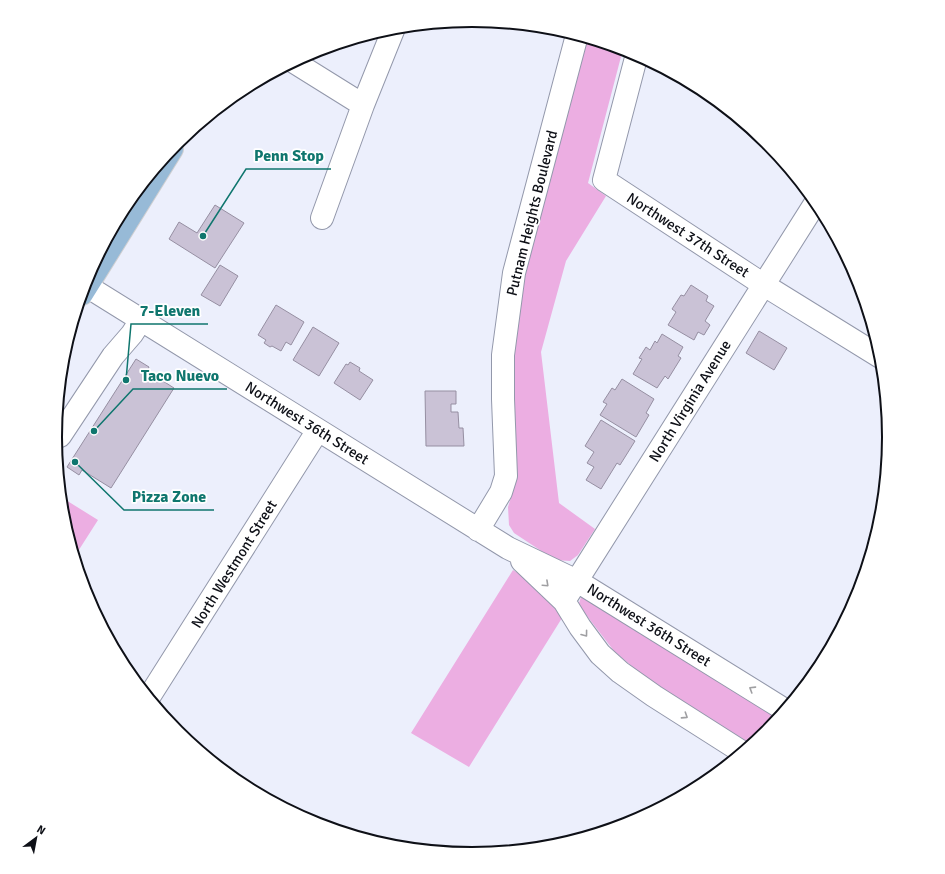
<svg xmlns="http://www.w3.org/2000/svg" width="945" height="874" font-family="Signika,sans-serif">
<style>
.grass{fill:#ecaee2}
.building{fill:#cac2d6;stroke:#968fa2}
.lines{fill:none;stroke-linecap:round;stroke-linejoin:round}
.minor-casing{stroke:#9398ab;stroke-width:24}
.major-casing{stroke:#cfcfd1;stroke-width:24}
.minor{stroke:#fff;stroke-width:22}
.major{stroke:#97bad7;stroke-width:22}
.oneway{stroke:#9f9fa2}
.labels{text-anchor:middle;stroke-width:3.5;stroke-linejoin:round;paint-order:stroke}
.street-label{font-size:15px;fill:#0e1017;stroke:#fff}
.rim{fill:none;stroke:#0e1017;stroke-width:2}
.leader{fill:none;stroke:#0f766e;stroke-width:1.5}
.callout-dot{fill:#0f766e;stroke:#fff;stroke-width:1.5}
.callout-label{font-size:16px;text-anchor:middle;font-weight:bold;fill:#0f766e;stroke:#fff;stroke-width:3.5;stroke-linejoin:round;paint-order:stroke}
</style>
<rect width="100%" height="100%" fill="#eceffc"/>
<path class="grass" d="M585,38L623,49L588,183L606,196L566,261L541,352L559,503L595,529L578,555L570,561L555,560L514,533L509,525L508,507L514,488L515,452L511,404L513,338L526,271Z
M61,497L98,520L75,556L63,518Z
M513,570L533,582L547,593L562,618L469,767L411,733Z
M581,597H586L780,717L767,732L750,746L655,686L614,651L580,607L579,603Z"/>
<path class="building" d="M215,205L244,223L215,268L169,239L179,222L197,233Z
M220,265L238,276L220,306L201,295Z
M691,285L708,296L706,301L714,306L705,321L710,325L704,335L698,332L694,340L668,325L676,312L672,309L681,295L684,296Z
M276,305L304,322L291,345L286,342L281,351L272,346L270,347L264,343L266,340L258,335Z
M313,327L339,343L319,376L293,360Z
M759,331L787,348L774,370L746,353Z
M662,334L683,347L678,356L681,358L668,379L665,376L657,388L633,374L642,359L639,358L646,347L650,350L655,341L657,343Z
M136,359L149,367L147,371L174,388L111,488L82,470L79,475L67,467Z
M350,362L360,368L359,371L373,380L360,400L334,383L346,364L348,365Z
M622,379L654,399L646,413L649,415L636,437L600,415L607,404L603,402L612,388L615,390Z
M425,391H456V404H451V412H458L459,428H463L464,446H426Z
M601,420L635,441L620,465L617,463L601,489L586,480L594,467L587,463L594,452L585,446Z"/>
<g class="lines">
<defs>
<path id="minor" d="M637,54L604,180L764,285L882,358
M294,62L363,105
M322,218L363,105L394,28
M85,285L508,548L577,581L785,710
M56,437L60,436L113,356L132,334L141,320
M478,530L501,492L506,476L503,399V355L514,273L577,35
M522,561L564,601L580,627L600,654L620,672L654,696L742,752
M564,601L816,202
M149,697L318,430"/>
<path id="major" d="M82,294L172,149"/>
</defs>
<use href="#minor" class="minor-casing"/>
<use href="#major" class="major-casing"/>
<use href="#minor" class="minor"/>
<use href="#major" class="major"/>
</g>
<defs><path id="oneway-chevron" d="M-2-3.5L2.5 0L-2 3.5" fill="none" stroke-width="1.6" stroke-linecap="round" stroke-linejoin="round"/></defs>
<g class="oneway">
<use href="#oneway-chevron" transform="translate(546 584) rotate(43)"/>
<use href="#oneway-chevron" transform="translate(585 634) rotate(53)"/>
<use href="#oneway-chevron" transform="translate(752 689) rotate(-148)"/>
<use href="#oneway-chevron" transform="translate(685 716) rotate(33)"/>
</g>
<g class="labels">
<g class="street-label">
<text transform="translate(532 213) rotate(-76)" y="5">Putnam Heights Boulevard</text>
<text transform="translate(688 235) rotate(33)" y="5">Northwest 37th Street</text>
<text transform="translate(690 401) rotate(-58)" y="5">North Virginia Avenue</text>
<text transform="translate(307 423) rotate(32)" y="5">Northwest 36th Street</text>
<text transform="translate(234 564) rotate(-58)" y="5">North Westmont Street</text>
<text transform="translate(649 625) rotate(32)" y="5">Northwest 36th Street</text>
</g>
</g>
<path d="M0 0H945V874H0ZM62 437a410 410 0 1 1 820 0a410 410 0 1 1-820 0Z" fill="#fff" fill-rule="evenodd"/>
<path class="rim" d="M62 437a410 410 0 1 1 820 0a410 410 0 1 1-820 0Z"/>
<path class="leader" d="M203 236L246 169H331M126 380L131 324H208M94 431L133 389H227M75 462L124 510H214"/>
<g class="callout-dot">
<circle cx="203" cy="236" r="4"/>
<circle cx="126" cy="380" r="4"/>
<circle cx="94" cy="431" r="4"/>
<circle cx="75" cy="462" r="4"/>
</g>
<g class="callout-label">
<text x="289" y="161">Penn Stop</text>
<text x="170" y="316">7-Eleven</text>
<text x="180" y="381">Taco Nuevo</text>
<text x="169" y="502">Pizza Zone</text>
</g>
<g transform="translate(36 838) rotate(32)" stroke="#ffffff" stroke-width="3" paint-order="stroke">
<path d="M0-3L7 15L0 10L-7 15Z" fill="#0e1017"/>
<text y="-6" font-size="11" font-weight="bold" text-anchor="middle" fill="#0e1017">N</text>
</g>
</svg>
